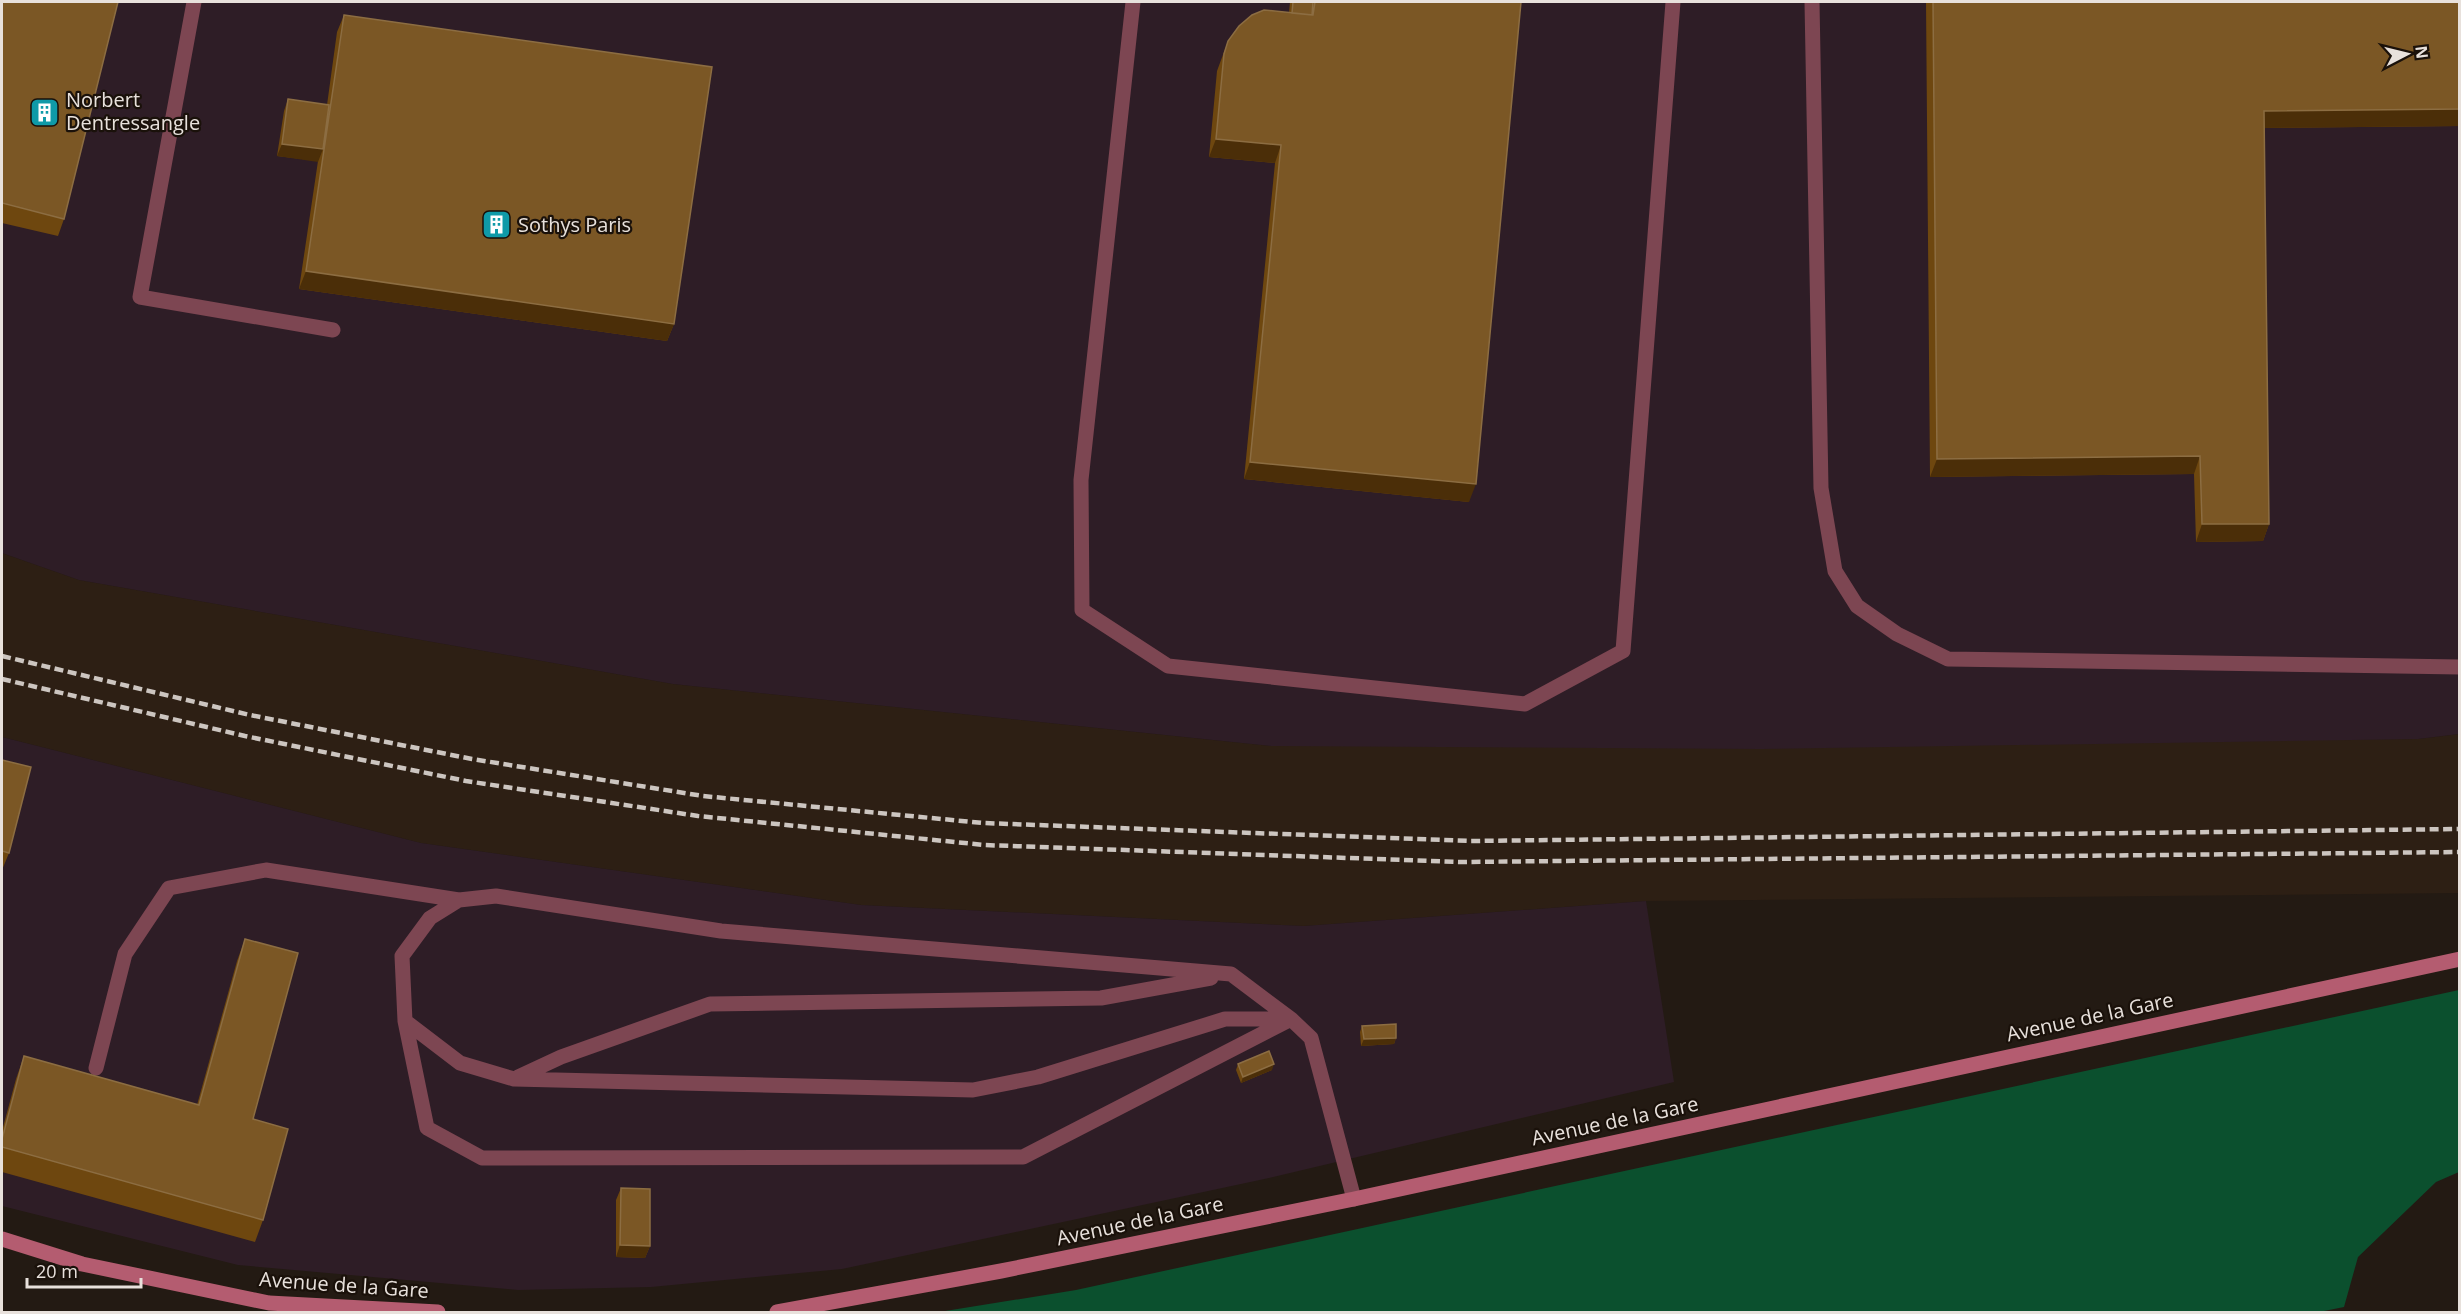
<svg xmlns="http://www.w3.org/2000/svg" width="2461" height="1314" font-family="'Open Sans',sans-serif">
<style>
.built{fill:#2d1f14}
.industrial{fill:#2e1d26}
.green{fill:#0b502e}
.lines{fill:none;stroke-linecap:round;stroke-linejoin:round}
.lane{stroke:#7d4652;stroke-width:15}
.secondary{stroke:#b45c70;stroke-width:15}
.rail{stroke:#ccc5c0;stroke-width:4.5;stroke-dasharray:9 4.5;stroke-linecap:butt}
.wall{fill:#6e470f}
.shaded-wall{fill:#4b2e08}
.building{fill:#7b5725;stroke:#8c6d42;stroke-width:1.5}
.labels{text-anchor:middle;stroke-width:4.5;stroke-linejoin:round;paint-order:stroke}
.poi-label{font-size:20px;fill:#e8e1dc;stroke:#1a110a;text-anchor:start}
.street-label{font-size:20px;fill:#e8e1dc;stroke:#1a110a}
</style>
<rect width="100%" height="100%" fill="#231a13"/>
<path class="built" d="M2,553L79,580L673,684L1271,746L2418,739L2459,734V893L1646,901L1304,926L861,905L421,843L2,737Z"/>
<path class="industrial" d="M2,2H2459V734L2418,739L1761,749L1271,746L673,684L79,580L2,553Z
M2,737L421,843L861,905L1304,926L1646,901L1674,1082L1269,1178L842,1269L651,1287L518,1290L238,1265L2,1206Z"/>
<path class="green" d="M2459,990V1172L2436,1182L2358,1257L2344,1307L2319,1312H939L1076,1290Z"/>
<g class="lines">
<path class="lane" d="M194,2L140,297L333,330
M1133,2L1081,480L1082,610L1168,666L1525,704L1623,651L1673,2
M1812,2L1821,488L1835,571L1857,606L1897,634L1948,659L2460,667
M496,896L721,931L1231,974L1291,1019L1023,1157L482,1158L427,1128L405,1021L402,956L430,918L459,900Z
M405,1021L460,1063L514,1079L973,1090L1038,1077L1225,1019H1291L1311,1038L1354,1199
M96,1068L125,954L169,888L266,870L459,900
M518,1077L561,1057L710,1004L1101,998L1211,978"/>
<path class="secondary" d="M2,1239L82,1264L269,1303L438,1312
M777,1312L1001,1271L1354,1199L2460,959"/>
<path class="rail" d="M2,656L250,715L472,759L703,796L983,823L1471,841L2460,829
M2,679L245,736L466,781L698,816L984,845L1461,862L2460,852"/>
</g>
<path class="wall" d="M2,2L64,219L58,236L2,223Z
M1290,2H1521L1469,502L1244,479L1275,163L1209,157L1217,71L1228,41L1289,13Z
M1926,2H2460V126L2264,128L2269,524L2263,541L2196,542L2194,474L1930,477Z
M344,15L674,324L667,341L299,289L318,161L277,156L284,111L288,99L327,105L337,32Z
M2,760L9,853L2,870Z
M245,939L253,1119L263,1220L255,1242L2,1172V1131L16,1079L24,1056L197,1105L237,961Z
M1362,1026L1396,1038L1394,1044L1361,1046L1360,1032Z
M1238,1064L1272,1070L1241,1083L1236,1070Z
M621,1188L650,1246L645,1258L616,1257V1200Z"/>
<path class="shaded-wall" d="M2460,109V126L2258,128L2264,111Z
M1216,139L1281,145L1275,163L1209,157Z
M282,144L323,149L318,162L277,156Z
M306,271L674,324L667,341L299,289Z
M2200,456L2194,474L1930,477L1937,459Z
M1250,462L1476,484L1469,502L1244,479Z
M2202,524H2269L2263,541L2196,542Z
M1396,1038L1394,1044L1361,1046L1364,1039Z
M1274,1064L1272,1070L1241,1083L1243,1077Z
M620,1245L650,1246L645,1258L616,1257Z"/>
<path class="building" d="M2,2H118L64,219L2,203Z
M1293,2H1313L1312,15L1292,13Z
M1315,2H1521L1476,484L1250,462L1281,145L1216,139L1224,54L1228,41L1239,26L1252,15L1264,10L1313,15Z
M1933,2H2460V109L2264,111L2269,524H2202L2200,456L1937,459Z
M344,15L712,67L674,324L306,271Z
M288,99L329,105L323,149L282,144Z
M2,760L31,767L9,853L2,851Z
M245,939L298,953L253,1119L288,1129L263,1220L2,1147V1139L24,1056L199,1105Z
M1396,1024V1038L1364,1039L1362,1026Z
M1269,1051L1274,1064L1243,1077L1238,1064Z
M621,1188L650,1189V1246L620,1245Z"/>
<defs>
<symbol id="building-square" viewBox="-11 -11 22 22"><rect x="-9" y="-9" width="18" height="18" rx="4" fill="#0f9aa8" stroke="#1a110a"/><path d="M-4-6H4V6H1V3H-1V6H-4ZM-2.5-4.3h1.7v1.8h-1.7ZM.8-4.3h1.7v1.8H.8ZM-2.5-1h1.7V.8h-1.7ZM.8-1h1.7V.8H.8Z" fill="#fff"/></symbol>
</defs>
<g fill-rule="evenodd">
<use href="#building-square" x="28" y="96" width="33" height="33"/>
<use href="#building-square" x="480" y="208" width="33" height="33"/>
</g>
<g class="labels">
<g class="poi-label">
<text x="66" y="107">Norbert<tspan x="66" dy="23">Dentressangle</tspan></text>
<text x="518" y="232">Sothys Paris</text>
</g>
<g class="street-label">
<text transform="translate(2090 1017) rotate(-12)" y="7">Avenue de la Gare</text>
<text transform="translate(1615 1121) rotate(-12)" y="7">Avenue de la Gare</text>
<text transform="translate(1140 1221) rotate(-12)" y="7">Avenue de la Gare</text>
<text transform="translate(344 1285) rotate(4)" y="7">Avenue de la Gare</text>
</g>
</g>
<rect width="2461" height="1314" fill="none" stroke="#e8e1dc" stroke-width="6"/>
<g transform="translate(2407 54) rotate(83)" stroke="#1a110a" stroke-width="4.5" paint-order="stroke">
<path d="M0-4.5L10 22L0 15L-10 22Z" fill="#e8e1dc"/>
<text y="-9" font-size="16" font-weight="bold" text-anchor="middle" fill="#e8e1dc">N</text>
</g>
<path d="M27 1278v9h114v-9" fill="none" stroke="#e8e1dc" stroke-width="3"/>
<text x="36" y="1278" font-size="18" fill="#e8e1dc" stroke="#1a110a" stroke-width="4.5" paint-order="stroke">20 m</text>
</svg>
